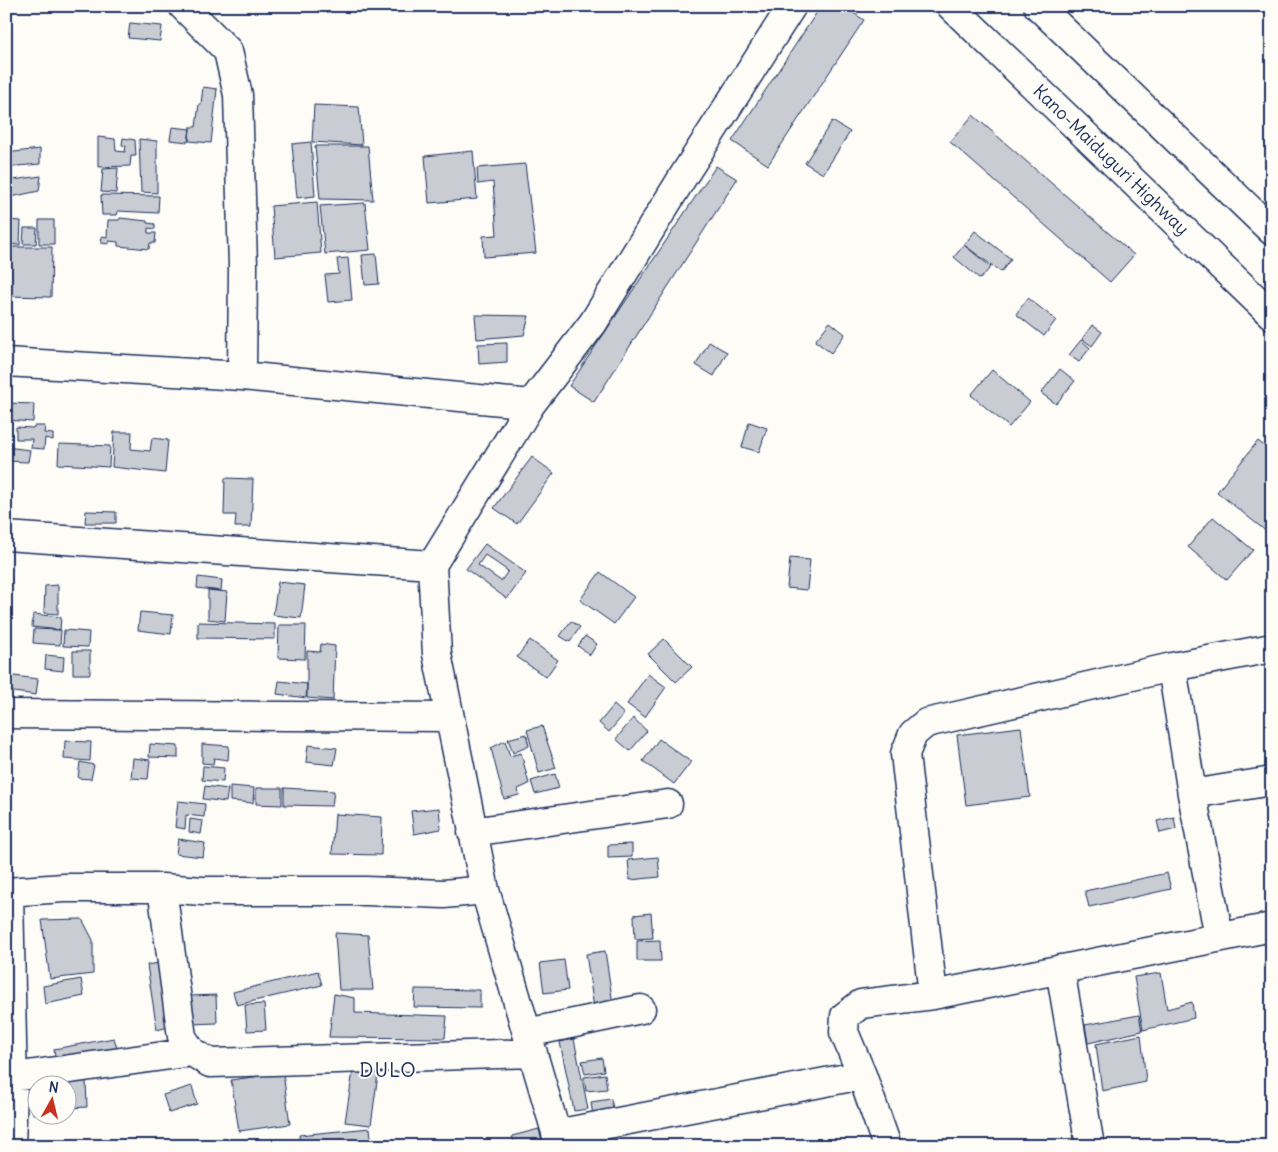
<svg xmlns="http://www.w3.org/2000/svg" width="1278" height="1152" font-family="Delius,sans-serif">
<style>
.building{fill:#c9ccd3;stroke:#1b2f5e;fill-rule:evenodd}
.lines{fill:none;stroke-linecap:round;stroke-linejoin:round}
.minor-casing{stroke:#1b2f5e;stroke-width:31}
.highway-casing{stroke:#1b2f5e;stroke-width:31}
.minor{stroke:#fdfcf7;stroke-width:28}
.highway{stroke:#fdfcf7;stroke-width:28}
.labels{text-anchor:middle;stroke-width:4;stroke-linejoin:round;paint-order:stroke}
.street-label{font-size:18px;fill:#1b2f5e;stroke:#fdfcf7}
.quarter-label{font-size:20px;letter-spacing:1px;fill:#1b2f5e;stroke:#fdfcf7}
</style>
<rect width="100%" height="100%" fill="#fdfcf7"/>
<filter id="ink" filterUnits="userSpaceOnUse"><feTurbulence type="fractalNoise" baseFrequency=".02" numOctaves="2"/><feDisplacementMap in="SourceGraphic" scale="10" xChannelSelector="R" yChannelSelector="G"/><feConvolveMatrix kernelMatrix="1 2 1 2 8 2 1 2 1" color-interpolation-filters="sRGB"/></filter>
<g filter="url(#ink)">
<path class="building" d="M821,6H843L864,20L768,165L732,141Z
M130,23L162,26L160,41L128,38Z
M203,87L217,89L211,143L189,141L190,127H196L199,104H201Z
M314,105L359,107L362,145L312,142Z
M973,115L1134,255L1110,282L950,142Z
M832,121L850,132L823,174L805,163Z
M172,127L190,129L188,142L170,140Z
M98,137L115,139L116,151L125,152L126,146L122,145L123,138L135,140L136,156H131L130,166L98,167Z
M139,139L157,141V193L141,192Z
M311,142L315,196L297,198L292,144Z
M315,146H368L373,200L320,199Z
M40,149V164L6,167V153Z
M473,151L477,199L429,203L425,156Z
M525,164L536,253L484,257L483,236L497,235L493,182L478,184L477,168Z
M716,166L737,179L594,402L569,386Z
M118,168L116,193L101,192L103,169Z
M41,176L39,191L6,198V181Z
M101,195L159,196L158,213L118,211L117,215H102Z
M317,202L321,253L275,257L271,206Z
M365,203L370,250L325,254L320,206Z
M120,218L147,221V223L155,224V229L148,228V233H156L155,243H150L149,249L118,246V242L109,241V244L101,243L102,236L107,237L108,220H119Z
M6,220L21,221L20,245L6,244Z
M39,220H54V244H39Z
M24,228H37L36,244H23Z
M975,231L1011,259L1001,272L964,245Z
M964,245L991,267L980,279L954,257Z
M6,247H52L51,297L6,296Z
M376,254L379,284L365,285L362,255Z
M348,258L352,300L328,302L325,275L339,274L337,259Z
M1028,298L1056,320L1044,336L1016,314Z
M475,315L529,316L524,335L477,339Z
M830,322L845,334L831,353L815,341Z
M1092,325L1102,332L1092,346L1082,339Z
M1081,340L1090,348L1079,362L1069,355Z
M709,342L727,352L714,376L696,365Z
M507,343V362L479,364L478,344Z
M1060,369L1075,381L1056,404L1041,393Z
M992,370L1030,402L1009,427L971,395Z
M6,403L34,404L33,422L6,420Z
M749,422L767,428L759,452L742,447Z
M34,426H45L44,433L53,434V440L45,438L44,449L31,448L32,439H16V427L33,428Z
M114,432H132L131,449L150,451L152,438L168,440L165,473L112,467Z
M1258,441L1272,452V536L1217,492Z
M59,444L110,446L109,467L58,464Z
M6,447L30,450L28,462L6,461Z
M532,457L554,473L517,524L494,508Z
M225,478L253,479L251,527H235L236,515H224Z
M86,511L116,512V523H85Z
M1213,517L1253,550L1227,580L1188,547Z
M485,544L526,573L507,599L466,569ZM485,555L508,571L501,581L478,565Z
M790,558L810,560L807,590L787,588Z
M600,572L634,597L614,624L580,600Z
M198,577L222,580L221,591L197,588Z
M278,582L305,585L301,618L273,615Z
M58,585V614L44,613L45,586Z
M208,590L227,592L225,621L208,619Z
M6,611H9V629H6Z
M140,612L173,615L171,634L138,630Z
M33,614L61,617L60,630L32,627Z
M571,621L580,627L570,642L560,636Z
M198,622L275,624V639L198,638Z
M279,625H306L305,659L278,658Z
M34,629L61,630L60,645L33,643Z
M64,630L89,632L88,647L63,646Z
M585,636L597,644L590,655L578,646Z
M664,639L692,667L676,682L648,654Z
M530,640L558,660L546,677L517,657Z
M321,644L335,646L333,700L307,698V651L320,652Z
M73,651H90V674H73Z
M46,655L64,657L63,671L45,669Z
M648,674L666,687L645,717L627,704Z
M6,675L38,679L36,695L6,691Z
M279,681L307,684L306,698L277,694Z
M614,705L624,714L609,732L599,723Z
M633,718L647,731L630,751L616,739Z
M542,726L556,768L539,773L527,730Z
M1021,727L1030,797L966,805L957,735Z
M526,734L529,746L513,753L508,739Z
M659,739L691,762L674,784L643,761Z
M65,741L91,742L90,761L64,759Z
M505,741L510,756L521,753L529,784L518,789L519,795L504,799L491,748Z
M150,744L178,746V758L149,757Z
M202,744L229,746L228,760L214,758L213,764L202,763Z
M308,745L337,748L334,765L306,762Z
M133,758L150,760L148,779L131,778Z
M80,762L94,765L91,779L78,778Z
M203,766L224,768L223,782L202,780Z
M555,774L559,788L535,794L531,781Z
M205,786L228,789L226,802L203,799Z
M230,786L254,788L253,803L230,801Z
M256,788H282V805L256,804Z
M284,788L334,791L332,806L284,805Z
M178,801L205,804L204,817L186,815L185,829L175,827Z
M439,808L441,829L414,834L411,811Z
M335,814L382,817L381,855L332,854Z
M1174,817L1176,829L1160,833L1157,821Z
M190,819L203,821L201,834L189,832Z
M178,839L205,843L203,857L176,854Z
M632,844V857L608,858V845Z
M658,857L660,877L630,880L628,860Z
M1167,873L1171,889L1089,907L1085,891Z
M651,913L653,938L635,939L634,915Z
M82,919L93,940V974L50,979L42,920Z
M335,933L368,935L373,990H339Z
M660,940L661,961H637V941Z
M605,951L613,1004L594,1008L586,954Z
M564,960L568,990L544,993L540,963Z
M159,963L172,1026L157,1030L147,965Z
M318,971L322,985L237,1005L233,992Z
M1161,973L1167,1009L1192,1002L1194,1018L1143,1030L1134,977Z
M81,979L84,996L45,1004L43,986Z
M415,989L480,990V1008L414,1007Z
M334,994L355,998V1013L447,1016L445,1038L329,1037Z
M216,995L217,1023L191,1024L190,996Z
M264,1004L266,1030L247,1031L245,1005Z
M1139,1015L1142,1031L1088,1043L1085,1025Z
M1141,1035L1146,1082L1102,1091L1096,1044Z
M114,1038L119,1055L56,1065L54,1049Z
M574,1039L588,1109L574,1111L560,1042Z
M602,1058L604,1071L585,1074L582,1061Z
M353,1071L378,1074L371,1125L345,1122Z
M283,1073L290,1124L239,1131L231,1080Z
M605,1074L607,1089L586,1091L584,1077Z
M86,1080L87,1107L71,1108L70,1098L68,1099V1084H61Z
M192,1086L197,1104L169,1113L163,1095Z
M38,1087V1113L33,1114L32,1088Z
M611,1099L614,1113L593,1116L591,1102Z
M370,1128L372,1146H300L299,1135Z
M539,1129L543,1146H515L512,1136Z"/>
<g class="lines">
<defs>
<path id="minor" d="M183,6L228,51L238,95L243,266L242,376
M6,362L242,376L531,404
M6,536L432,565
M6,714L449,717
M1192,794L1272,781
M472,832L668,804
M162,888L182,1037L192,1052L210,1063L533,1053
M6,892L64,888H162L203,891H366L444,894L485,890
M9,892L13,1091L11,1146
M1219,937L1192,794L1172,667L1272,648
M1060,969L1090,1146
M933,995L905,754L913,734L926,723L1172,667
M527,1033L641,1009
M13,1077L192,1052
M556,1134L862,1075
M560,1146L485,890L437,654L432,565L531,404L593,323L684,175L792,6
M887,1146L862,1075L844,1032L845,1016L861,1004L933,995L1272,927"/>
<g id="highway">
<path id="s1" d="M951,6L1272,315"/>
<path d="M1038,6L1272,231"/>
</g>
</defs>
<use href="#minor" class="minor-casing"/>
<use href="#highway" class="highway-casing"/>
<use href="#minor" class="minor"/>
<use href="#highway" class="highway"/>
</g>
</g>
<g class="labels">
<g class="street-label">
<text dy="6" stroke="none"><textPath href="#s1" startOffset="222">Kano-Maiduguri Highway</textPath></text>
</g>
<g class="quarter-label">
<text x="388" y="1077">DULO</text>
</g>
</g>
<rect width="1278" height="1152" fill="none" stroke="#fdfcf7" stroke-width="25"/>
<rect x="12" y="12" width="1253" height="1127" fill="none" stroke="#1b2f5e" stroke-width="2" filter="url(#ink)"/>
<g transform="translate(52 1100) rotate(8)"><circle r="24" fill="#fdfcf7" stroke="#a3aaba"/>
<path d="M0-4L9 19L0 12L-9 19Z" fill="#c8321e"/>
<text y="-8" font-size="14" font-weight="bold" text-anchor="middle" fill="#1b2f5e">N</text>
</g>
</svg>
